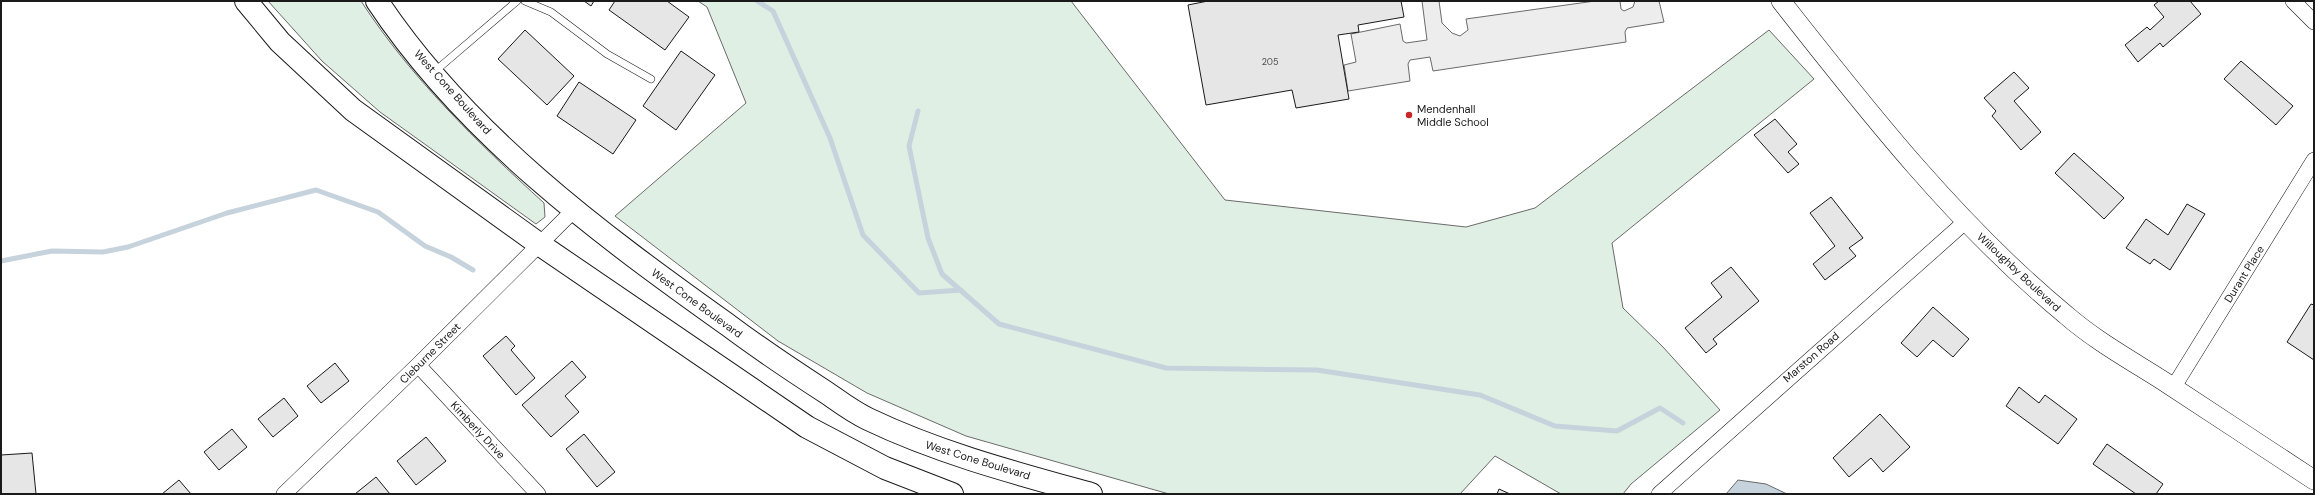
<svg xmlns="http://www.w3.org/2000/svg" width="2315" height="495" font-family="'DM Sans',sans-serif">
<style>
.green{fill:#e0efe3;stroke:#6a6a6a}
.parking{fill:#ededed;stroke:#6a6a6a}
.water{fill:#c6d2dc;stroke:#6a6a6a}
.lines{fill:none;stroke-linecap:round;stroke-linejoin:round}
.stream{stroke:#c6d2dc;stroke-width:5}
.building{fill:#e6e6e6;stroke:#1a1a1a}
.service-casing{stroke:#1a1a1a;stroke-width:8}
.minor-casing{stroke:#1a1a1a;stroke-width:16}
.tertiary-casing{stroke:#1a1a1a;stroke-width:20}
.primary-casing{stroke:#1a1a1a;stroke-width:24}
.service{stroke:#fff;stroke-width:7}
.minor{stroke:#fff;stroke-width:15}
.tertiary{stroke:#fff;stroke-width:19}
.primary{stroke:#fff;stroke-width:22}
.poi-dot{fill:#c62828;stroke:#fff;stroke-width:1.5}
.labels{text-anchor:middle;stroke-width:3;stroke-linejoin:round;paint-order:stroke}
.number-label{font-size:9px;fill:#4d4d4d}
.street-label{font-size:11px;fill:#1a1a1a;stroke:#fff}
.poi-label{font-size:11px;fill:#1a1a1a;stroke:#fff;text-anchor:start}
</style>
<rect width="100%" height="100%" fill="#fff"/>
<path class="green" d="M268,1H361C411,78 477,142 544,203L545,217L536,224L380,112L322,61Z
M698,1H1071L1225,200L1466,227L1535,208L1769,30L1814,79L1612,243L1623,308L1663,347L1720,410L1631,484L1623,494H1561L1495,456L1460,494H1169L966,436L867,393L778,341L615,216L746,103L707,7Z"/>
<path class="parking" d="M1422,1H1439L1442,23L1452,33L1460,36L1468,30L1466,19L1595,1H1620L1621,9L1624,11L1633,7L1635,1H1659L1664,22L1627,28L1625,32L1626,42L1433,71L1430,57L1410,60L1408,64L1410,81L1348,91L1344,65L1356,62L1351,34L1400,24L1403,41L1406,43L1427,40Z"/>
<path class="water" d="M1738,480L1766,484L1787,494H1726Z"/>
<g class="lines">
<path class="stream" d="M757,1L773,11L830,138L863,235L919,293L961,290
M918,111L909,146L928,238L942,274L999,324L1166,368L1317,370L1480,395L1555,426L1617,431L1660,408L1683,423
M1,261L52,251L103,252L128,247L227,213L316,190L378,212L425,246L451,257L473,270"/>
</g>
<path class="building" d="M584,1H594L591,6Z
M615,1H667L689,17L665,50L609,10Z
M1208,1H1401L1404,17L1358,25L1359,32L1338,35L1349,99L1296,108L1292,90L1206,105L1188,5Z
M2159,1H2190L2201,14L2163,47L2160,43L2138,62L2125,45L2147,27L2150,30L2164,17L2154,5Z
M525,30L574,76L547,105L498,59Z
M681,51L715,75L676,130L643,106Z
M2241,61L2293,106L2276,125L2224,79Z
M2014,72L2029,88L2014,101L2041,132L2021,150L1992,116L1996,111L1984,98Z
M579,82L636,120L613,154L557,116Z
M1775,119L1797,144L1788,152L1799,164L1788,173L1754,135Z
M2074,153L2124,198L2104,219L2055,173Z
M1831,197L1863,238L1849,248L1856,256L1825,280L1813,264L1835,246L1810,213Z
M2187,204L2205,214L2170,270L2154,259L2150,264L2126,248L2146,219L2168,235Z
M1731,267L1759,301L1713,339L1717,344L1706,353L1685,328L1722,297L1711,283Z
M2311,304L2314,305V360L2287,342Z
M1933,307L1969,339L1953,357L1933,340L1917,357L1901,343Z
M506,336L515,346L511,350L535,378L516,395L483,356Z
M572,361L586,377L565,396L579,412L551,437L522,405Z
M335,363L349,381L321,403L307,386Z
M2019,387L2039,403L2045,395L2077,419L2058,444L2006,406Z
M284,398L298,416L273,437L258,419Z
M1880,414L1910,447L1883,472L1871,458L1849,477L1833,458Z
M232,429L247,447L219,470L204,452Z
M584,434L615,472L597,487L566,449Z
M426,437L446,461L416,485L397,461Z
M2107,444L2163,484L2156,494H2136L2093,464Z
M32,453L36,494H1V455Z
M376,477L390,494H355Z
M179,480L191,494H162Z
M1499,489L1510,494H1497Z"/>
<g class="lines">
<defs>
<path id="service" d="M525,1L551,12L607,54L651,79
M434,72L517,1"/>
<path id="minor" d="M2293,1L2314,22
M418,365L538,494
M2173,388L2314,160
M284,494L418,365L574,210
M1659,494L1965,222"/>
<path id="tertiary" d="M1781,1C1868,112 1957,225 2066,315C2097,342 2134,362 2168,384C2217,416 2265,448 2314,480"/>
<path id="primary" d="M246,1L280,42L353,110L539,244L807,427L885,468L952,494
M377,1C466,135 599,233 728,325C760,349 793,371 827,393C840,402 853,412 868,419C939,453 1015,473 1091,494"/>
</defs>
<use href="#service" class="service-casing"/>
<use href="#minor" class="minor-casing"/>
<use href="#tertiary" class="tertiary-casing"/>
<use href="#primary" class="primary-casing"/>
<use href="#service" class="service"/>
<use href="#minor" class="minor"/>
<use href="#tertiary" class="tertiary"/>
<use href="#primary" class="primary"/>
</g>
<circle class="poi-dot" cx="1409" cy="115" r="4"/>
<g class="labels">
<g class="number-label">
<text x="1270" y="65">205</text>
</g>
<g class="street-label">
<text transform="translate(453 92) rotate(48)" y="4">West Cone Boulevard</text>
<text transform="translate(2019 272) rotate(43)" y="4">Willoughby Boulevard</text>
<text transform="translate(2244 274) rotate(-58)" y="4">Durant Place</text>
<text transform="translate(697 303) rotate(36)" y="4">West Cone Boulevard</text>
<text transform="translate(430 353) rotate(-45)" y="4">Cleburne Street</text>
<text transform="translate(1811 357) rotate(-41)" y="4">Marston Road</text>
<text transform="translate(478 430) rotate(47)" y="4">Kimberly Drive</text>
<text transform="translate(978 460) rotate(17)" y="4">West Cone Boulevard</text>
</g>
<g class="poi-label">
<text x="1417" y="113">Mendenhall<tspan x="1417" dy="13">Middle School</tspan></text>
</g>
</g>
<rect width="2315" height="495" fill="none" stroke="#1a1a1a" stroke-width="4"/>
</svg>
